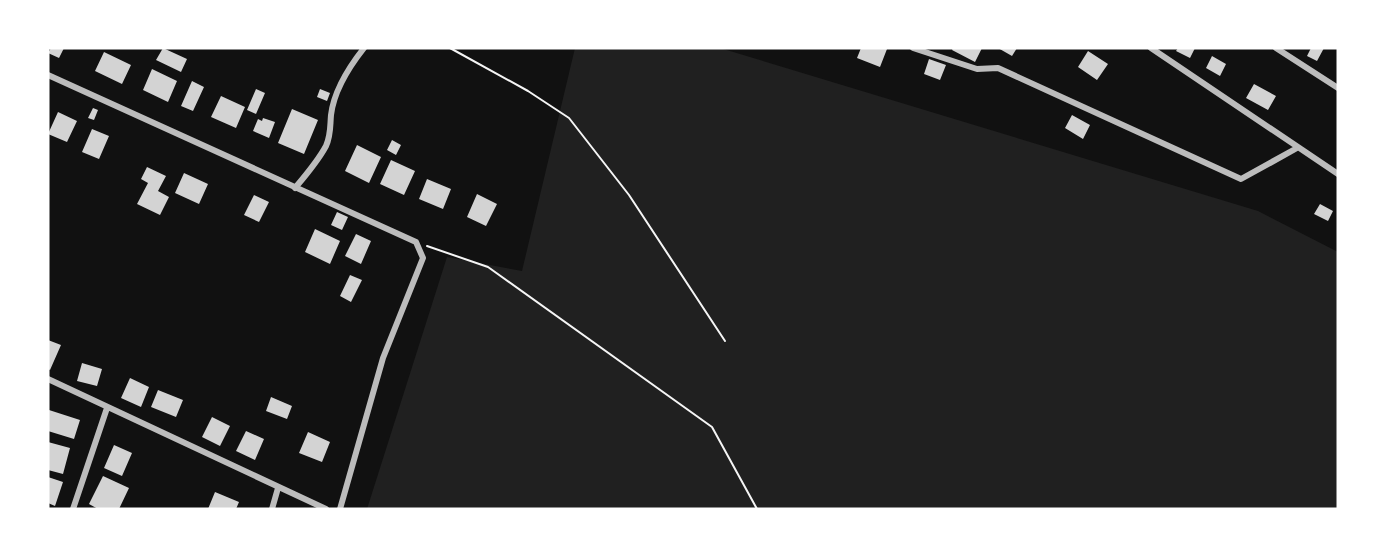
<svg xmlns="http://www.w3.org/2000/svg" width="1386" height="557" font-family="'Fira Sans Condensed',sans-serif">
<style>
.green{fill:#202020}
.building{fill:#d3d3d3}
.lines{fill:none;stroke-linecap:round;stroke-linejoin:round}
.path{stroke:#f5f5f5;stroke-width:2}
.minor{stroke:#bcbcbc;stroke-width:6}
</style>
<rect width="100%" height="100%" fill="#111"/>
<path class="green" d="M575,48H720L1258,211L1338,252V509H367L447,257L522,271Z"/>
<path class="building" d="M51,48H64L59,58L48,53Z
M163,48L187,59L181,72L156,60Z
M861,48L887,49L880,67L857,58Z
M953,48H982L975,62L952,50Z
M998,48H1017L1012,56Z
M1178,48H1195L1190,58L1176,51Z
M1311,48H1324L1317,61L1307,56Z
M1088,51L1108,64L1097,80L1078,67Z
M104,52L131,65L122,84L95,71Z
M1212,56L1226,64L1220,76L1206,68Z
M929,59L946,65L940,80L924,74Z
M152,69L177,81L168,102L143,90Z
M192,81L204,87L193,111L181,106Z
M1254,84L1276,96L1268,110L1246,98Z
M256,89L265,93L256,114L247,110Z
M320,89L330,93L327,101L317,97Z
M221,96L245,107L236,128L211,117Z
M93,108L98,110L94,120L88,118Z
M292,109L318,120L304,154L278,143Z
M58,112L77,121L67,142L48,134Z
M1072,115L1090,125L1083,139L1065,128Z
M263,118L275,122L269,138L253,131L258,119L262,121Z
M92,129L109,136L99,159L82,152Z
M392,140L401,145L396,155L387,150Z
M357,145L381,157L369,183L345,171Z
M391,160L415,171L404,195L380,184Z
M147,167L166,176L158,191L169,197L160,215L137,204L148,183L141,179Z
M184,173L208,184L199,204L175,193Z
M427,179L451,189L443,209L419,199Z
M477,194L497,204L486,226L467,217Z
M254,195L269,202L259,222L244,215Z
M1320,204L1333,211L1328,221L1314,214Z
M337,212L348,217L342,230L331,225Z
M315,229L340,241L330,264L305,252Z
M356,234L371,241L361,264L345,256Z
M350,275L362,280L351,302L340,296Z
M48,340L61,345L50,370L48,369Z
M82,363L102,369L97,386L77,381Z
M130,378L149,387L141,407L121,398Z
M158,390L183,400L176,417L151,407Z
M271,397L292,406L287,419L266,411Z
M49,410L80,420L74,439L48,431Z
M212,417L230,426L220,446L202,437Z
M246,431L264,439L255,460L236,451Z
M308,432L330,442L322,462L299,453Z
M48,442L70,448L63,474L48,470Z
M114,445L132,453L122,476L104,468Z
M103,476L129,488L119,509H98L89,504Z
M48,477L63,482L55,506L48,503Z
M215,492L239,502L236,509H208Z"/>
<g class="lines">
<path class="path" d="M450,48L528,91L569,118L629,195L725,341
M427,246L488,267L712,427L757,509"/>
<path class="minor" d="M913,48L977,69L998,68L1241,179L1297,148
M1151,48L1338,174
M1276,48L1338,88
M48,75L416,242L423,258L383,358L340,509
M295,188C306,175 318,161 326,146C331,135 330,126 331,115C334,90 349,67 364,48
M48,379L326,509
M73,509L107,408
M272,509L278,488"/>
</g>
<rect width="1386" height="557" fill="none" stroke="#ffffff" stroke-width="99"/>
</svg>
